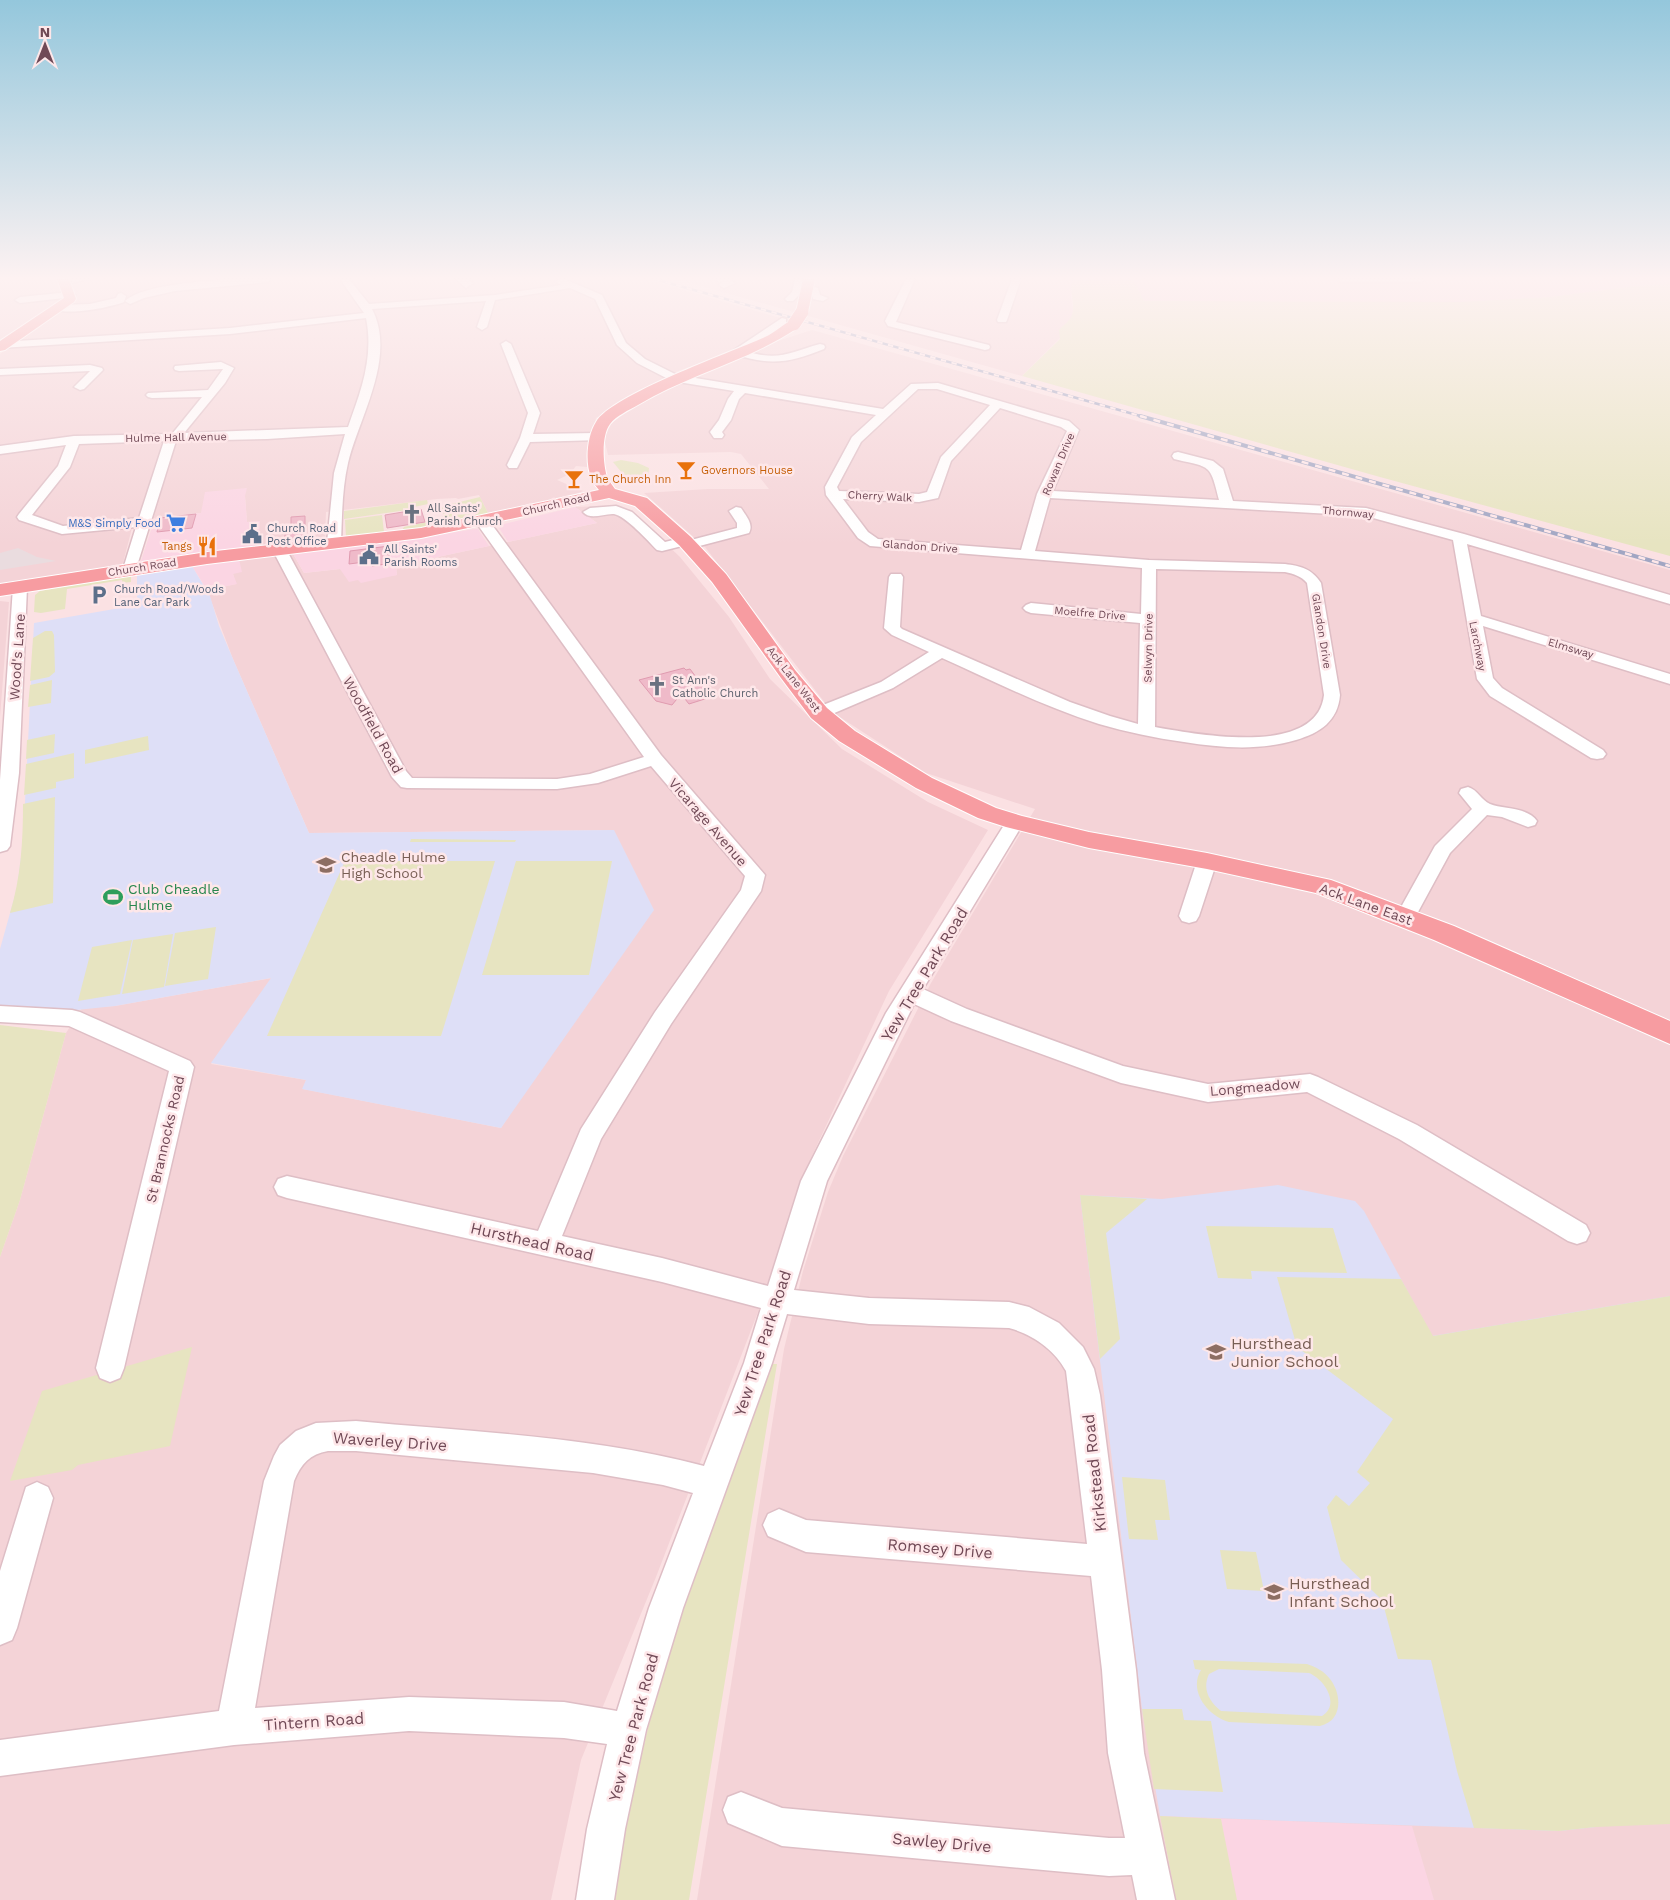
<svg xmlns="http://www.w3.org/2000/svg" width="1670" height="1900" font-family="'Work Sans',sans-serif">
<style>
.residential{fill:#f4d3d7}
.commercial{fill:#fbd5e3}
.industrial{fill:#eadcdf}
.education{fill:#dedff7}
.green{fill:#e7e4c1;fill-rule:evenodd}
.building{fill:#efbac9;stroke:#e09bb0}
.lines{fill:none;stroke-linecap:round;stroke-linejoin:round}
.minor-casing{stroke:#debec5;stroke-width:3}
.major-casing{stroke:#fff;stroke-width:2}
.minor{fill:#fff;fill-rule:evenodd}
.major{fill:#f79ca1;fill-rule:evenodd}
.rail-far1-casing{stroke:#a1a6c3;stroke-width:2.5}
.rail-casing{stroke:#a1a6c3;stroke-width:4}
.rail-far1{stroke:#fee7e9;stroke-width:2;stroke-dasharray:5.5;stroke-linecap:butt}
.rail{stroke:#fee7e9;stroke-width:2.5;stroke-dasharray:7;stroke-linecap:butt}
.major-bridge-casing{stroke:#fff;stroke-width:14;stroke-linecap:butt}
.major-bridge{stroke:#f79ca1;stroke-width:13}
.labels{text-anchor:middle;stroke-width:5;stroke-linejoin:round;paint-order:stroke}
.far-street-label{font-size:11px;fill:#704956;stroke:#fee7e9}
.far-food-label{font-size:11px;fill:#c56008;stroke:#fee7e9;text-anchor:start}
.far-worship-label{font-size:11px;fill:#5b616d;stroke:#fee7e9;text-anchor:start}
.far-shop-label{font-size:11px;fill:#366cbe;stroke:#fee7e9;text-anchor:end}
.far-service-label{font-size:11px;fill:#4e5e75;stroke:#fee7e9;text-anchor:start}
.street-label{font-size:14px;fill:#704956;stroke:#fee7e9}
.education-label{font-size:14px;fill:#785e54;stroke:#fee7e9;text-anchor:start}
.leisure-label{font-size:14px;fill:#27864d;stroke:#fee7e9;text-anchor:start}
.near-street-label{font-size:16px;fill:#704956;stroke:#fee7e9}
.near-education-label{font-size:16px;fill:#785e54;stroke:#fee7e9;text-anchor:start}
</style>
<rect width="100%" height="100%" fill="#fbe1e3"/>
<path class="residential" d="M0,279H58L63,295V301L0,341Z
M80,279H645L784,319L733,351L673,373L596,418L587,459V467L576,466L570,474L557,480L583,491L578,493L489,515L479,495L458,499L456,498L437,499L326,512L325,538L258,546L260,521L247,522L245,496L201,513L134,520L123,563L120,565L0,584V354L30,330L75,301L76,297L70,286L80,284Z
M676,279H1073L1071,297L1073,309L1072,317L1060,338L1022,376Z
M1133,279H1670V285H1644L1550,297L1480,302L1327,303L1144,301Z
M812,330L1670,570V1900H697L784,1349L803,1271L828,1192L843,1156L931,983L1035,809L926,773L832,712L705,547L644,493L708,489H769L741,454L731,452L608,455L604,438L613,420L650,396L778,341Z
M602,506L617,507L638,517L680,557L729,617L770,679L842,749L928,802L988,830L889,991L811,1158L758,1312L656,1577L581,1760L551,1900H0V1257L20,1200L66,1033L82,1008L115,1006L272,978L211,1064L306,1080L303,1089L501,1128L510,1114L614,830L309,833L233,659L207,590L236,584L233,574L239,559L292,552L304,573L340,569L359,580L397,575L396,566L597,523L575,507Z
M0,601L9,602L0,717Z"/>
<path class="commercial" d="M247,488L245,496L247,522L260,521L258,546L141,561L155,518L201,513L205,492Z
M575,507L597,523L508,542L499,528L504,524Z
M475,529H478L489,546L396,566L397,575L361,583L358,580L349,582L340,569L304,573L292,552L394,542Z
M239,559L242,572L233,574L237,584L207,590L192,566Z
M1160,1816L1412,1826L1434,1900H1176Z"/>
<path class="industrial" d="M18,548L37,557L56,561L0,570V553Z"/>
<path class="education" d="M192,566L210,596L219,626L233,659L309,833L614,830L654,910L501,1128L302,1089L306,1080L211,1063L271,978L115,1006L67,1011L0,1008V949L17,888L23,842L34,623L120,608V604L137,601V574Z
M1278,1185L1355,1201L1364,1211L1432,1336L1670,1296L1596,1827L1559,1831L1160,1816L1142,1709L1080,1195L1162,1199Z"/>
<path class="green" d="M1073,279H1133L1144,301L1462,302L1550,297L1644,285L1670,284V556L1380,477L1022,376L1060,339L1059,330C1063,325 1070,321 1072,315C1076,303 1068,292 1073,279Z
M621,460L638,463L649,468L648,478L627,479L613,462Z
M480,497L489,515L433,526L402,530L404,527L440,519L444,515L441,508L447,505Z
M427,500L428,504L414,507V509L344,519V511Z
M382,515L384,532L346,537L345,520Z
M131,575V582L122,583V580L67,589L65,609L41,613L34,612L35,595L40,591Z
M45,631H52L54,635L55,672L49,677L30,681L33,638Z
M52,680L51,703L28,707L30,685Z
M55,734L54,753L26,759L27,740Z
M148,736L149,750L85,764V750Z
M74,753V778L56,782V788L24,795L26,764Z
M55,797L53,903L10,913C21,877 23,841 23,804Z
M411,839L516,840L515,842H410Z
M345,861H495L441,1036H267Z
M516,861H612L589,975H482Z
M216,927L208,979L165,986L175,933Z
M173,934L164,987L122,994L133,940Z
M132,940L120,994L78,1001L92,947Z
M0,1025L66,1033L20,1200L0,1257Z
M1080,1195L1147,1199L1106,1233L1120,1339L1100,1359Z
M1206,1226L1333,1228L1347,1273L1251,1271L1252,1279L1218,1278Z
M1277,1277L1401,1279L1433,1336L1670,1296V1824L1596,1827L1559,1831L1474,1828L1457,1771L1431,1660L1398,1659L1382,1600L1341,1560L1327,1507L1336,1495L1349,1506L1370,1483L1357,1472L1393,1419L1297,1347Z
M192,1347L170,1446L78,1465L72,1470L10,1481L42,1391Z
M772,1364H777L689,1900H613L626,1823L647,1732L674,1630Z
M1122,1477L1165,1480L1170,1520H1155L1158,1540L1129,1539Z
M1220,1550L1256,1552L1264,1591L1227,1589Z
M1193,1660L1307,1664C1316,1667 1324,1671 1330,1679C1342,1694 1343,1721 1320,1726L1229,1722C1208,1716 1188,1691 1201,1670L1195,1669ZM1219,1669L1309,1673C1324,1679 1341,1704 1322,1716L1221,1711C1209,1701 1202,1689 1209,1674Z
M1142,1709H1182L1184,1720L1211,1721L1223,1792L1154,1789Z
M1160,1816L1221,1819L1237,1900H1176Z"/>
<path class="building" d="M421,509L425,522L387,528L385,515Z
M196,514L192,528L157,532L160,518Z
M305,516V537L285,539V526L291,525V517Z
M389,546V560H386V564L372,566V561L349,564L350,551Z
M684,668L686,670L690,669L711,697L689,704L681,694L672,705L656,701L639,680Z"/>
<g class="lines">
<defs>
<path id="minor" d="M72,279H88L72,283Z
M234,279H272L268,282L175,291L144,298L130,304L125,301C143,284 209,281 234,279Z
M340,279H349L369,304L495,295L561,285L555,281L564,279L602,295L626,343L645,359L677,375L883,409L911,384L938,383L1069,421L1079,430L1053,491L1219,500C1210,462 1210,468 1174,459L1172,456L1174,453L1178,452L1213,461L1223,469L1233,501L1366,508L1464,534L1670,595V604L1467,544L1481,616L1670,674V684L1483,626L1493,678L1502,688L1603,750L1606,754L1603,758L1597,759L1591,758L1490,696L1477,679L1453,540L1366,516L1050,498L1035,551L1149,560L1285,564C1301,566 1312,569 1321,583L1340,695C1338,721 1320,733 1296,740C1259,751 1222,748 1184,742C1155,738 1127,732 1099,724C1045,707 993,681 942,658L893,688L825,717H813L811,713L813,709L881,682L929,652L892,635L884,628L889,577L891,574H901L903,577L900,627L902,629L1070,702L1110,716L1138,724L1140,623L1031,613L1026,611L1023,608L1026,605L1031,603L1141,614L1142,568L870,546L858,538L826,495L825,487L852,437L876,415L745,393L739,399L731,420L722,432L724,435L722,438H714L710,432L719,420L728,399L734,391L672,381L637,363L617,345L595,299L570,288L495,300L487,327L482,330L477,327L486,301L372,309C397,357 359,417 348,463C342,489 342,517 341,543L339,546L334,547L327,543L334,473L345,434L267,439L176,441L135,572H125L123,569L136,527L62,534L19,520L17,517L19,514L58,466L66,445L0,454V446L74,436L172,434L202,397L152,398L148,397L146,395L148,393L208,390L223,369L179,371L175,370L174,368L175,366L221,362L234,368L225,383L184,433L348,427C361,391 374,357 366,318L230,334L0,348V342L230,328L364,313ZM918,389H937L990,405L941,457L927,492L919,494L839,491L837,487L861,442ZM1000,408L1061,427L1067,431L1037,494L1021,550L878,539L868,532L843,499L919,502L938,498L951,461ZM164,441L139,518L63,526L32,515L70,467L79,444ZM1156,569L1285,572C1294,574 1301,576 1307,583L1324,695C1317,758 1195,734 1155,727Z
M456,279H468L473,283L466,288Z
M714,279H728L735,283L724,288L719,285L721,283Z
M795,279H805L801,293L793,301H787L785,299L792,292Z
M906,279H915L896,322L989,345L990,347L989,349L985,350L888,326L885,321Z
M1012,279H1021L1007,320L1006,322H998L997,320Z
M1337,279H1425L1421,282H1341Z
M807,285L818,288L820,295L828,298L823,301L813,299L811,292L802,288Z
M70,292L75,295L73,297L20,303L15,300L20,297Z
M121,293L126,296L124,302C111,307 65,317 54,308L59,305L90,304L116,298L118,294Z
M782,318L786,319V323L746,351C779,362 790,352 820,344L824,345L825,347L824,349C790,363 769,366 734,354L733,352L734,350Z
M506,341L511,344L540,413L533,434L597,433L603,437L601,440L530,442L517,468H509L507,465L520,438L528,413L501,344Z
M90,365L102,368L103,370L84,389L80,390L74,387L90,371L0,375V369Z
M616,506L632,512L665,542L685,537L691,540L737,528V523L729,511L736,507L741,508C746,516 754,524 749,533L688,549L682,546L662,551L657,550C648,541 626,516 614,514C604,513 591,521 583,512L590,508Z
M482,517L487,518L661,755L765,875L761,891L671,1024L601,1139L562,1236L662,1258L768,1286L801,1181L886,1013L1006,822L1008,818L1015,816L1022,818L1024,822L923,989L967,1009L1123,1066L1208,1084L1310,1074L1318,1077L1417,1125L1586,1225L1590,1233L1586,1241L1577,1244L1568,1241L1399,1139L1307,1092L1208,1102L1121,1083L951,1021L914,1004L827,1181L794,1290L869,1298L1009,1302L1029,1307L1059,1323L1083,1347L1094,1369L1100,1395L1136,1670L1144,1753L1175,1900H1137L1132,1875L1109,1876L782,1846L728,1823L723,1810L728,1797L741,1792L782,1808L1109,1838H1125L1108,1753L1102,1670L1091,1576L806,1552L768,1536L763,1525L768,1514L779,1509L806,1520L1087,1544L1066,1371C1055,1350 1032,1334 1009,1328L869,1324L787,1314L772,1363L683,1608L646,1730L625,1829L614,1900H576L587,1829L607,1744L564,1738L409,1731L234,1745L0,1776V1740L219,1711L264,1481L274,1456L280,1445L296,1431L316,1423L356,1421C472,1432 591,1436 704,1466L744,1363L761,1308L662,1282L287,1198L278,1195L274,1187L278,1179L287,1176L538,1231L581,1129L655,1012L741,890L745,876L651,766L598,783L557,789L407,788L401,787L392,777L272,549L274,546L279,545L286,549L406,771L412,778L557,779L590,774L644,757L475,521ZM328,1451H356L593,1473L663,1485L693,1493L649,1608L617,1711L564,1702L409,1697L255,1708L294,1481C301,1464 310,1454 328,1451Z
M20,583L25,584L27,587L19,773L10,846L7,850L0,852V780L13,587L15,584Z
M1468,787C1478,790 1481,800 1490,804C1502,809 1528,807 1537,821L1535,825L1528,827L1502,817L1487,815L1450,853L1412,923L1405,925L1398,923L1395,918L1435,846L1472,809L1459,793L1461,789Z
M1207,855L1214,857L1217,861L1199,916L1196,921L1189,923L1182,921L1179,916L1197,861L1200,857Z
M0,1006L72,1010L80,1012L190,1061L194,1067L124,1368L120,1378L110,1382L100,1378L96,1368L169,1071L69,1026L0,1022Z
M37,1482L48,1487L53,1498L17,1628L12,1640L0,1645V1571L26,1487Z"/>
<path id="major" d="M57,279H69L76,299L74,302L5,350L0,351V341L64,298Z
M803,279H815L808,312L802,316L796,312Z
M794,320L800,324L799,327C749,361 689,374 638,405C629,410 616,416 610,424C601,436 603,463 607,477C609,481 613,486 615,489L647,498L691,537L726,574L795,670L827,708L855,731L932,778L996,808L1022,816L1089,832L1207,853L1331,880L1454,926L1670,1021V1044L1434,940L1316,893L1207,869L1089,848L1006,827L978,818L916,788L839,741L811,718L781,678L712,582L679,545L635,506L609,498L421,538L207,564L0,596V584L207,552L421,528L599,490C596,486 592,482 591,477C585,462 587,436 596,422C611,395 732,352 765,337C775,333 783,323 794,320Z"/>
</defs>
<use href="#minor" class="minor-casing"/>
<use href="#major" class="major-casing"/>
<use href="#minor" class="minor"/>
<use href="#major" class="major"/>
<defs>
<path id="rail-far1" d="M655,279L1144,417"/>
<path id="rail" d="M1140,416L1670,566"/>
</defs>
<use href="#rail-far1" class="rail-far1-casing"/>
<use href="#rail" class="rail-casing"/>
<use href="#rail-far1" class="rail-far1"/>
<use href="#rail" class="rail"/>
<defs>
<path id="major-bridge" d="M794,324L802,312"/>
</defs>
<use href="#major-bridge" class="major-bridge-casing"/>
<use href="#major-bridge" class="major-bridge"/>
</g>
<linearGradient id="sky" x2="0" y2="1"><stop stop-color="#94c7dc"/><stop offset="0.51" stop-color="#fdf2f2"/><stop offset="1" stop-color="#fdf2f2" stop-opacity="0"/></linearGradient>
<rect width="1670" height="545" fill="url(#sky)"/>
<defs>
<symbol id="bar-bare" viewBox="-9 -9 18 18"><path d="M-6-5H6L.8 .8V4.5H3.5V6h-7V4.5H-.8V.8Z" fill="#e8710a" stroke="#fee7e9" stroke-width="2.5" paint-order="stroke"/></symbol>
<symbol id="church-bare" viewBox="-9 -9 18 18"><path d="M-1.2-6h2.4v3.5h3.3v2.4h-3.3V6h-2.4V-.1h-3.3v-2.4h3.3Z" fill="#6b7280" stroke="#fee7e9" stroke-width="2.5" paint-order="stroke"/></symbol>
<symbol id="supermarket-bare" viewBox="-9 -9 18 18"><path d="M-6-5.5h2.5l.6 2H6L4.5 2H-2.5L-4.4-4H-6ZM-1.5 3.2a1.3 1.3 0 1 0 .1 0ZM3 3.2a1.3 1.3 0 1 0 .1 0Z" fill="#3f7fe0" stroke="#fee7e9" stroke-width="2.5" paint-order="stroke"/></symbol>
<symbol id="civic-bare" viewBox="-9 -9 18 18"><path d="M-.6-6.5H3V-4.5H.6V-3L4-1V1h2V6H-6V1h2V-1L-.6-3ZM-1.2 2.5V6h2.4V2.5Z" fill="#5c6f8a" stroke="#fee7e9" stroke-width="2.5" paint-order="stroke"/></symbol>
<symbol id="restaurant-bare" viewBox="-9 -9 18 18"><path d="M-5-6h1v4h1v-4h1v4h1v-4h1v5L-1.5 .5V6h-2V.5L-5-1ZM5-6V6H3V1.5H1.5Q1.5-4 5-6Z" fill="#e8710a" stroke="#fee7e9" stroke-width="2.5" paint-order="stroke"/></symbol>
<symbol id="parking-bare" viewBox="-9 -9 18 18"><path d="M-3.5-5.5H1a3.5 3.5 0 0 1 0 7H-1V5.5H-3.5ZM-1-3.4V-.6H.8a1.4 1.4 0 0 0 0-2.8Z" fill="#5c6f8a" stroke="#fee7e9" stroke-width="2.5" paint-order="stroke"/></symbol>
<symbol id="school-bare" viewBox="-9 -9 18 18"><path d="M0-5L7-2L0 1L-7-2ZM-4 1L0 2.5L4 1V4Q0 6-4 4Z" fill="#8d6e63" stroke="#fee7e9" stroke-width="2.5" paint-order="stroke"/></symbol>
<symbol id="stadium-bare" viewBox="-9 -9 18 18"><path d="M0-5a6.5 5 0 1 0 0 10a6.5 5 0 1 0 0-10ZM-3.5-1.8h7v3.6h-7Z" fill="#2e9e5b" stroke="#fee7e9" stroke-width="2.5" paint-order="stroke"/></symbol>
</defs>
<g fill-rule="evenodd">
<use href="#bar-bare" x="672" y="456" width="28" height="28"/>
<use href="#bar-bare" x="560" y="465" width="28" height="28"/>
<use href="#church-bare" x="398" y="500" width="28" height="28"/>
<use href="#supermarket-bare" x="162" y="509" width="28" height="28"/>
<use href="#civic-bare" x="238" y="520" width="28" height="28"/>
<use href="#restaurant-bare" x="193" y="532" width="28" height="28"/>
<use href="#civic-bare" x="355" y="541" width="28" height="28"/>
<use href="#parking-bare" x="85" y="581" width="28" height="28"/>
<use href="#church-bare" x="643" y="672" width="28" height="28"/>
<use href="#school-bare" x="312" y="851" width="28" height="28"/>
<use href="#stadium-bare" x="99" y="883" width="28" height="28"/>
<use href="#school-bare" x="1202" y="1338" width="28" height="28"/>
<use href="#school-bare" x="1260" y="1578" width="28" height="28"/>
</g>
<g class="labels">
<g class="far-street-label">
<text transform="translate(176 437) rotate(-1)" y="4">Hulme Hall Avenue</text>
<text transform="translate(1058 464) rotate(-67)" y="4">Rowan Drive</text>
<text transform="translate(880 496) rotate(3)" y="4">Cherry Walk</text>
<text transform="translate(556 504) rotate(-13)" y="4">Church Road</text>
<text transform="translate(1348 512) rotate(5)" y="4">Thornway</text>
<text transform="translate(920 546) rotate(4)" y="4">Glandon Drive</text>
<text transform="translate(142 567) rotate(-9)" y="4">Church Road</text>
<text transform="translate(1090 613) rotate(5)" y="4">Moelfre Drive</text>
<text transform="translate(1322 631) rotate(81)" y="4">Glandon Drive</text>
<text transform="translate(1478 646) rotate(79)" y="4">Larchway</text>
<text transform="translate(1148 648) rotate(-89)" y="4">Selwyn Drive</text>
<text transform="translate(1571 648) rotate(17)" y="4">Elmsway</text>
<text transform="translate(794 679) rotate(52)" y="4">Ack Lane West</text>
</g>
<g class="far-food-label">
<text x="701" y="474">Governors House</text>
<text x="589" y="483">The Church Inn</text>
<text x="192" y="550" text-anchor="end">Tangs</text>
</g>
<g class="far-worship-label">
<text x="427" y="512">All Saints'<tspan x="427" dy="13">Parish Church</tspan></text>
<text x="672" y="684">St Ann's<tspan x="672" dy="13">Catholic Church</tspan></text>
</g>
<g class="far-shop-label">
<text x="161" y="527">M&amp;S Simply Food</text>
</g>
<g class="far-service-label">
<text x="267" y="532">Church Road<tspan x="267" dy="13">Post Office</tspan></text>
<text x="384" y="553">All Saints'<tspan x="384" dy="13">Parish Rooms</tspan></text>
<text x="114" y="593">Church Road/Woods<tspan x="114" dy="13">Lane Car Park</tspan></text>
</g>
<g class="street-label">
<text transform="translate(17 657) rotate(-86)" y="5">Wood's Lane</text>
<text transform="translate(373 725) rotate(61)" y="5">Woodfield Road</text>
<text transform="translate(708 822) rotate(49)" y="5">Vicarage Avenue</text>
<text transform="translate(1366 904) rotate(20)" y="5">Ack Lane East</text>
<text transform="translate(1255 1087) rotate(-5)" y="5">Longmeadow</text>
<text transform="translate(165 1139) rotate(-77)" y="5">St Brannocks Road</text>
</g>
<g class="education-label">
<text x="341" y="862">Cheadle Hulme<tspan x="341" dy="16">High School</tspan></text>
</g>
<g class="leisure-label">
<text x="128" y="894">Club Cheadle<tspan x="128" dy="16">Hulme</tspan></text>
</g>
<g class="near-street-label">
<text transform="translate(924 974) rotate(-59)" y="6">Yew Tree Park Road</text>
<text transform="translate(532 1241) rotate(13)" y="6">Hursthead Road</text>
<text transform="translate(762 1343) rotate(-72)" y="6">Yew Tree Park Road</text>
<text transform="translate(390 1441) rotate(4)" y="6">Waverley Drive</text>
<text transform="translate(1094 1473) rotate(-96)" y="6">Kirkstead Road</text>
<text transform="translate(940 1548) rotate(5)" y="6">Romsey Drive</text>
<text transform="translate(314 1721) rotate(-4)" y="6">Tintern Road</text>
<text transform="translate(633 1727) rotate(-75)" y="6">Yew Tree Park Road</text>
<text transform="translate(942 1842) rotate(5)" y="6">Sawley Drive</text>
</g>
<g class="near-education-label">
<text x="1231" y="1349">Hursthead<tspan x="1231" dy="18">Junior School</tspan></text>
<text x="1289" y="1589">Hursthead<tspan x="1289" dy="18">Infant School</tspan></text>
</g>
</g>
<g transform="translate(45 45)" stroke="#fee7e9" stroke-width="4" paint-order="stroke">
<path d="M0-4L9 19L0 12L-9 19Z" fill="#704956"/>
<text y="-8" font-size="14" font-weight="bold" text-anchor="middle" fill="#704956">N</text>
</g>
</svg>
